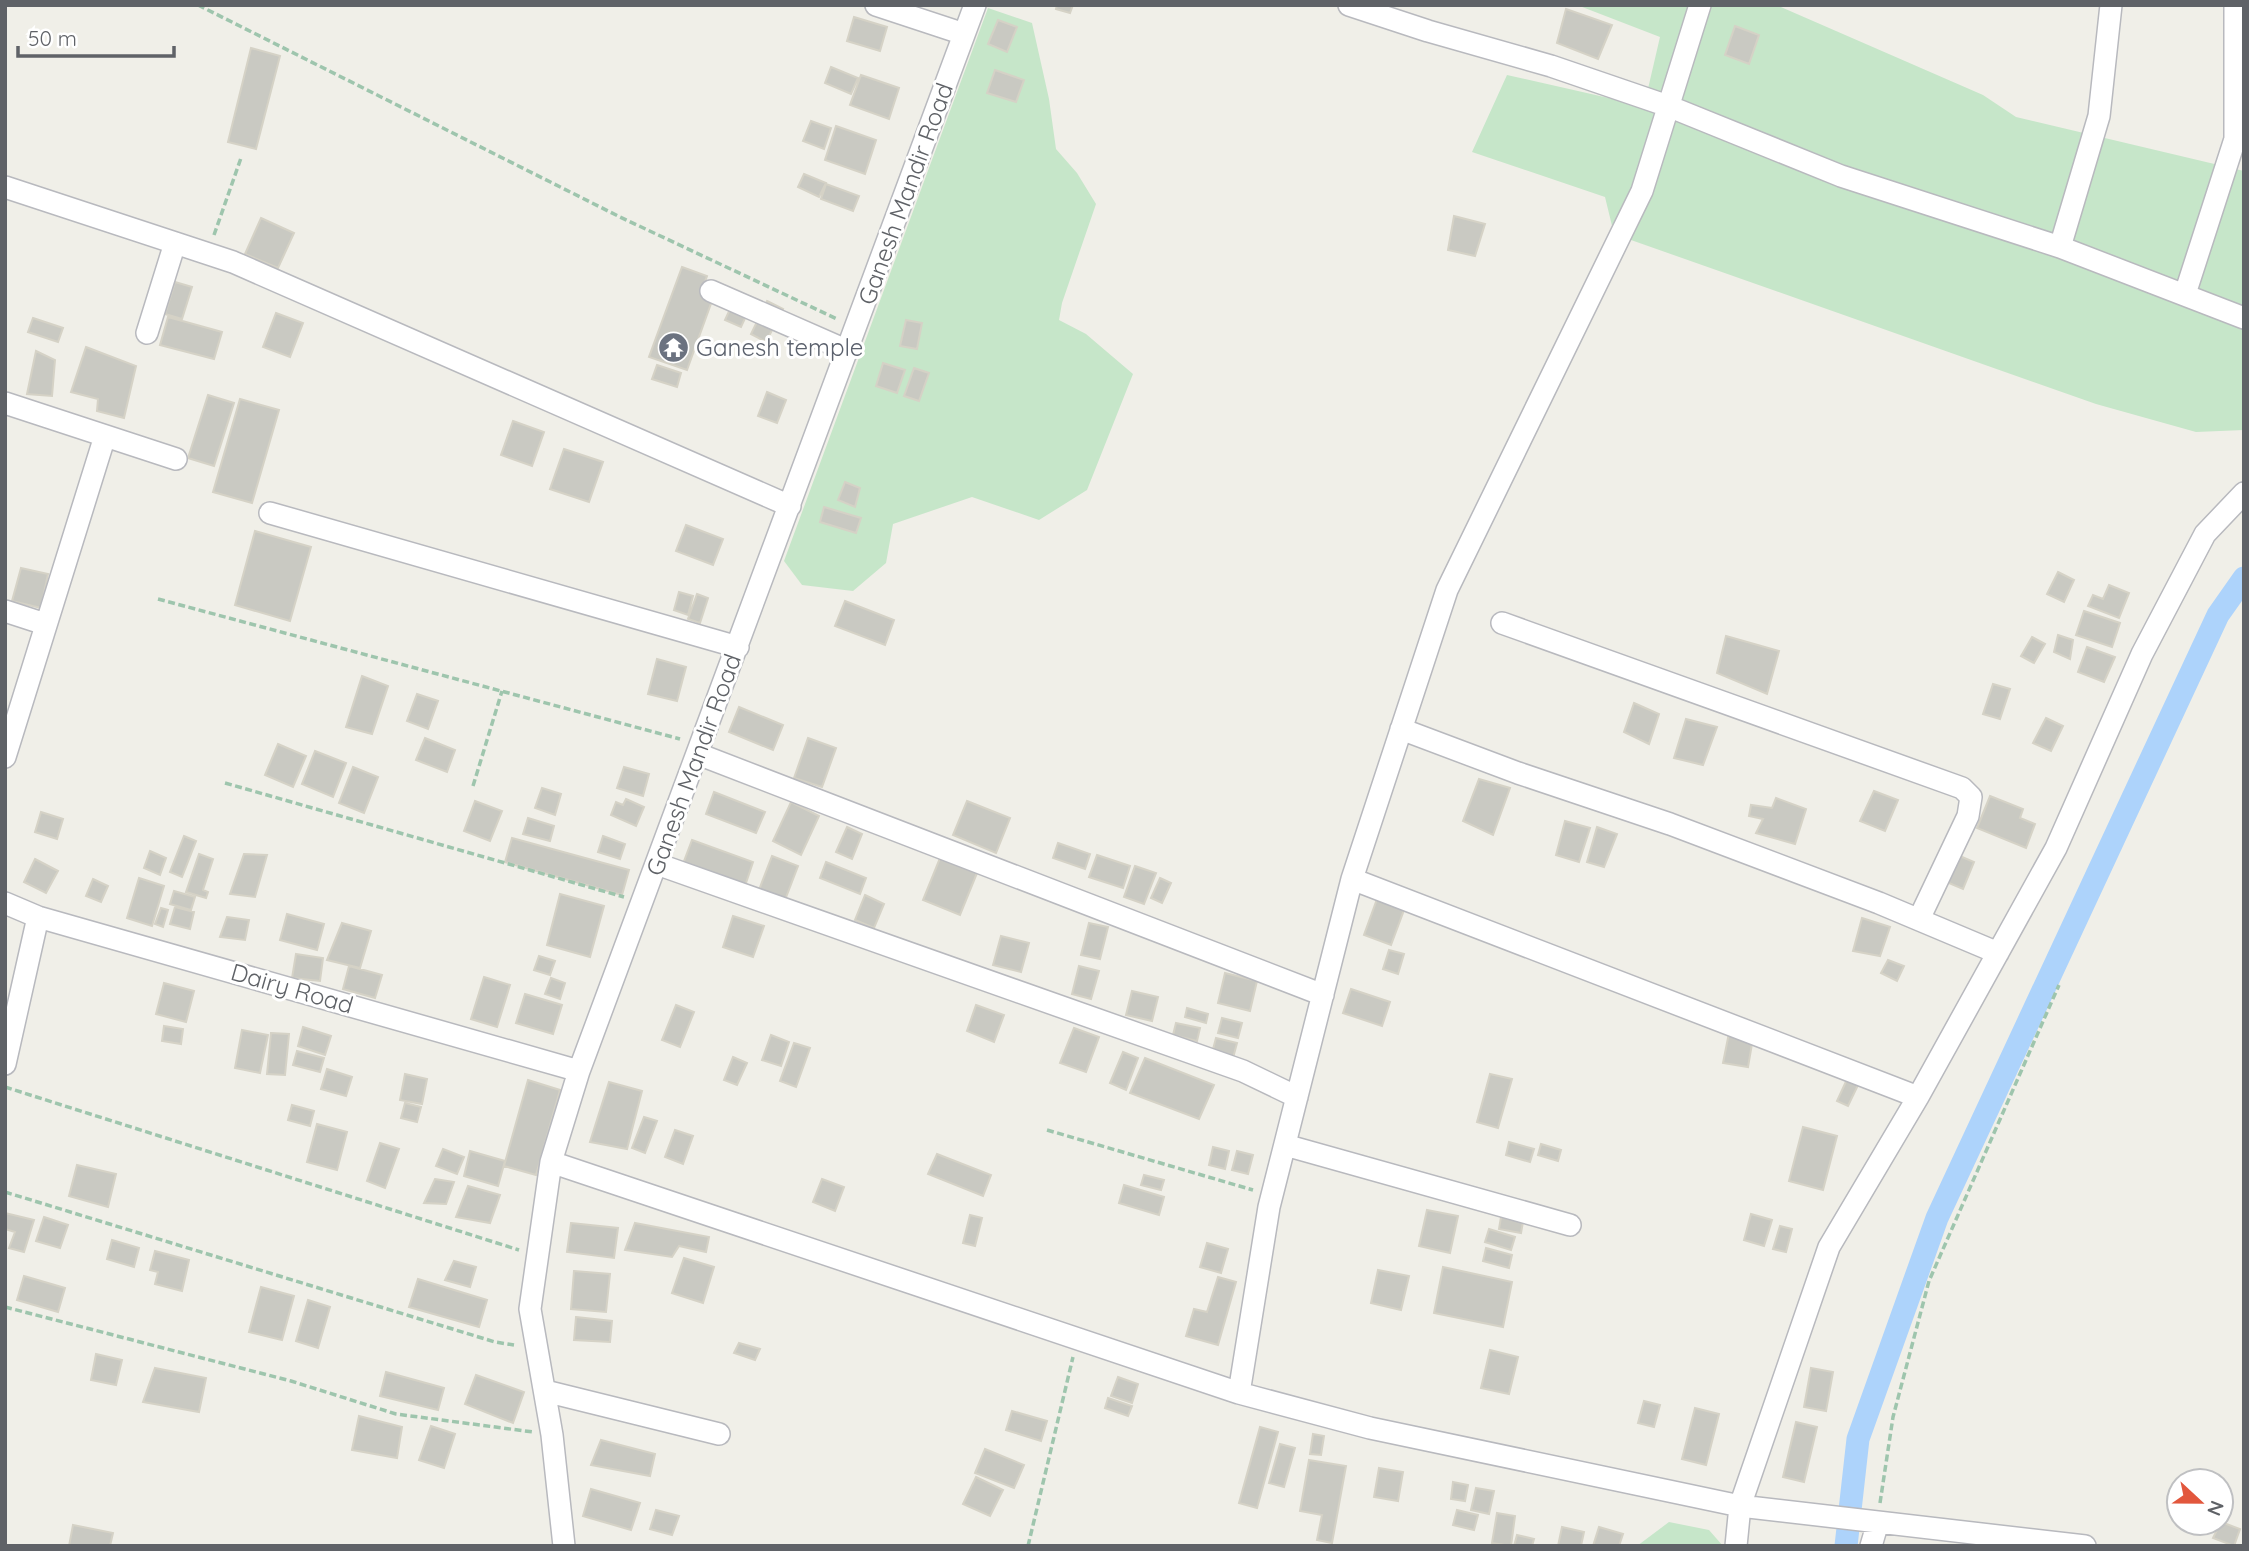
<svg xmlns="http://www.w3.org/2000/svg" width="2249" height="1551" font-family="Quicksand,sans-serif">
<style>
.green{fill:#c6e6c9}
.lines{fill:none;stroke-linecap:round;stroke-linejoin:round}
.canal{stroke:#add3fb;stroke-width:23}
.building{fill:#c9c9c2;stroke:#d5d2c6;stroke-width:2}
.minor-casing{stroke:#b8b9be;stroke-width:24}
.path{stroke:#9ec5ad;stroke-width:3.5;stroke-dasharray:7 3.5;stroke-linecap:butt}
.minor{stroke:#fff;stroke-width:21}
.labels{text-anchor:middle;stroke-width:6;stroke-linejoin:round;paint-order:stroke}
.street-label{font-size:24px;fill:#5f6267;stroke:#fff}
.worship-label{font-size:24px;fill:#5b616d;stroke:#fff;text-anchor:start}
</style>
<rect width="100%" height="100%" fill="#f0efe8"/>
<path class="green" d="M1577,5H1776L1983,95L2016,117L2244,171V430L2196,432L2096,404L1614,234L1605,197L1472,152L1507,75L1644,106L1660,37Z
M988,8L1032,23L1049,99L1056,149L1077,173L1096,204L1062,303L1059,320L1086,334L1133,374L1087,490L1039,520L972,497L893,524L886,563L853,591L802,585L784,561Z
M1669,1522L1709,1530L1723,1546H1637Z"/>
<g class="lines">
<path class="canal" d="M1846,1546L1858,1439L1937,1218L2218,615L2244,578"/>
</g>
<path class="building" d="M1057,5H1073L1070,13L1056,9Z
M1566,9L1612,25L1598,59L1557,43Z
M854,17L887,27L880,51L847,41Z
M998,20L1017,27L1007,52L988,44Z
M1735,26L1759,35L1749,64L1725,55Z
M251,48L280,56L256,149L228,142Z
M831,67L858,78L851,94L825,83Z
M995,70L1024,80L1016,102L987,93Z
M861,75L899,88L889,119L850,105Z
M811,121L831,128L824,149L803,141Z
M836,126L876,140L865,174L825,160Z
M804,174L826,183L819,197L798,187Z
M826,184L859,196L853,211L821,199Z
M1454,216L1485,224L1475,256L1448,250Z
M261,218L294,233L278,268L245,254Z
M682,267L707,276L701,293L713,298L687,370L649,357Z
M175,282L192,287L182,319L165,314Z
M767,301L783,309L766,342L751,334Z
M731,307L747,314L741,327L725,320Z
M276,313L303,323L290,357L263,347Z
M168,317L222,332L214,359L160,345Z
M33,318L63,328L58,342L28,332Z
M906,320L922,323L917,349L900,346Z
M86,347L136,366L124,418L97,411L98,399L71,392Z
M36,351L55,360L52,396L27,394Z
M883,363L905,370L897,393L876,386Z
M657,365L681,373L677,387L652,379Z
M914,368L929,373L919,401L904,396Z
M767,392L786,400L777,423L758,416Z
M208,395L234,403L214,466L188,458Z
M240,399L279,410L252,503L213,492Z
M513,421L544,432L532,466L501,455Z
M564,449L603,462L589,502L550,489Z
M845,482L860,488L855,507L838,500Z
M824,507L861,518L856,533L820,522Z
M686,525L723,539L713,565L676,551Z
M255,531L311,547L290,621L235,605Z
M21,568L48,574L41,608L12,601Z
M2058,572L2074,580L2064,602L2047,594Z
M2109,585L2129,593L2119,618L2088,606L2093,595L2103,599Z
M679,592L693,596L688,615L674,610Z
M697,594L708,598L700,623L688,619Z
M845,601L894,620L885,645L835,626Z
M2084,611L2120,623L2112,647L2076,635Z
M2058,635L2073,640L2070,659L2054,652Z
M1726,636L1779,651L1767,694L1717,673Z
M2032,637L2045,644L2034,663L2021,656Z
M2087,647L2115,657L2104,682L2078,672Z
M657,659L686,667L677,701L648,694Z
M362,676L388,686L372,734L346,727Z
M1993,684L2010,689L2000,719L1983,714Z
M417,694L438,701L428,729L407,721Z
M1634,703L1659,714L1649,744L1624,732Z
M739,707L783,725L773,750L729,732Z
M2046,718L2063,726L2051,751L2033,743Z
M1686,719L1717,727L1703,765L1674,758Z
M425,738L455,750L447,772L416,760Z
M808,738L836,748L822,787L794,778Z
M278,744L306,756L293,787L265,775Z
M315,751L346,763L333,797L302,784Z
M353,767L378,777L364,813L339,803Z
M624,767L649,774L643,796L617,788Z
M1479,779L1510,788L1493,835L1463,821Z
M542,788L561,794L555,815L535,808Z
M1874,791L1898,800L1885,831L1860,821Z
M714,792L765,812L756,833L706,814Z
M1990,796L2023,809L2020,818L2035,824L2026,848L1977,828Z
M1776,798L1806,809L1795,844L1756,833L1763,819L1749,816L1751,805L1772,808Z
M626,799L644,807L636,826L611,815L616,802L623,805Z
M475,801L502,811L490,841L464,831Z
M967,801L1010,818L996,853L953,835Z
M791,802L819,816L801,855L773,841Z
M41,812L63,819L57,839L35,832Z
M528,818L554,826L550,841L523,834Z
M1565,821L1590,828L1579,862L1556,855Z
M847,827L862,834L852,859L836,852Z
M1597,827L1617,834L1604,867L1587,862Z
M184,836L196,841L182,877L170,872Z
M603,836L625,844L620,859L598,852Z
M512,838L629,870L622,895L505,862Z
M692,840L753,862L745,886L683,864Z
M1058,843L1090,854L1085,869L1053,858Z
M150,851L166,858L160,875L144,868Z
M199,854L213,859L203,890L208,892L206,898L186,892Z
M244,854L267,855L255,897L230,894Z
M1955,854L1974,862L1963,889L1944,881Z
M1097,855L1130,866L1123,888L1089,877Z
M772,856L798,866L785,900L759,890Z
M940,858L977,873L960,915L923,900Z
M35,859L58,871L46,893L24,882Z
M826,862L866,878L860,894L820,878Z
M1135,866L1156,873L1144,904L1124,897Z
M139,878L164,886L152,926L127,918Z
M1160,878L1171,883L1162,903L1151,898Z
M93,879L108,886L101,902L86,896Z
M174,891L195,897L191,910L170,904Z
M560,894L604,906L590,957L547,945Z
M865,895L884,904L874,928L855,920Z
M1377,899L1404,910L1391,945L1364,935Z
M175,907L194,912L190,929L170,924Z
M161,908L168,910L163,927L155,924Z
M287,914L324,924L317,950L280,940Z
M733,916L764,926L753,957L723,947Z
M227,917L249,920L245,940L220,937Z
M1862,918L1890,927L1880,956L1853,951Z
M342,923L371,931L360,968L327,960Z
M1089,923L1108,927L1100,959L1081,955Z
M1001,936L1029,943L1021,972L993,965Z
M1389,950L1404,954L1398,974L1383,969Z
M296,954L323,958L320,981L292,978Z
M539,956L555,961L550,975L534,970Z
M1888,960L1904,966L1897,981L1881,973Z
M349,966L382,975L375,998L343,989Z
M1079,966L1099,971L1091,999L1072,994Z
M1225,973L1257,981L1250,1011L1218,1003Z
M484,977L510,985L497,1027L471,1019Z
M551,978L565,983L560,999L545,994Z
M164,983L194,991L186,1022L156,1014Z
M1351,989L1390,1002L1382,1026L1343,1013Z
M1132,991L1158,997L1152,1021L1126,1015Z
M525,994L562,1005L553,1034L516,1023Z
M676,1005L694,1012L680,1047L662,1040Z
M976,1005L1004,1015L994,1042L967,1031Z
M1187,1008L1208,1014L1206,1023L1185,1017Z
M1222,1018L1242,1023L1238,1038L1218,1033Z
M1176,1023L1200,1028L1197,1041L1173,1035Z
M164,1026L183,1029L181,1044L162,1041Z
M303,1027L331,1036L325,1055L298,1046Z
M1074,1028L1099,1037L1086,1072L1060,1063Z
M242,1030L268,1035L260,1073L235,1068Z
M271,1033L289,1034L285,1075L267,1074Z
M1729,1033L1753,1038L1748,1067L1723,1063Z
M771,1035L789,1042L781,1066L762,1060Z
M1216,1038L1237,1043L1233,1058L1212,1053Z
M794,1043L810,1048L796,1087L780,1081Z
M297,1051L324,1058L320,1072L293,1065Z
M1123,1052L1138,1058L1126,1090L1110,1083Z
M733,1057L747,1063L737,1085L724,1080Z
M1145,1058L1214,1085L1199,1119L1130,1093Z
M327,1069L352,1077L346,1096L321,1089Z
M405,1074L427,1079L422,1104L400,1100Z
M1490,1074L1512,1079L1498,1128L1477,1122Z
M1849,1075L1860,1081L1848,1106L1837,1101Z
M528,1080L560,1090L536,1175L504,1166Z
M609,1082L642,1091L627,1149L590,1142Z
M405,1103L421,1107L417,1122L401,1118Z
M292,1105L314,1111L310,1126L288,1120Z
M644,1117L657,1121L645,1153L632,1148Z
M317,1124L347,1132L337,1170L307,1162Z
M1803,1127L1837,1136L1823,1190L1789,1181Z
M675,1130L693,1136L683,1164L665,1157Z
M1509,1142L1534,1149L1530,1162L1506,1155Z
M380,1143L399,1149L385,1188L367,1181Z
M1541,1144L1561,1150L1558,1161L1538,1155Z
M1213,1147L1229,1151L1225,1169L1209,1165Z
M443,1149L464,1157L457,1174L436,1166Z
M470,1151L505,1161L498,1186L464,1176Z
M1237,1151L1253,1155L1248,1174L1232,1170Z
M937,1154L991,1175L983,1196L928,1174Z
M77,1165L116,1174L108,1207L69,1196Z
M1144,1175L1164,1180L1161,1190L1141,1185Z
M435,1179L454,1182L446,1204L424,1203Z
M822,1179L844,1187L835,1211L813,1202Z
M1124,1185L1164,1197L1159,1215L1119,1203Z
M468,1186L500,1195L490,1223L456,1217Z
M1427,1210L1458,1216L1450,1253L1419,1246Z
M5,1213L34,1220L24,1252L9,1248L15,1232L5,1229Z
M1751,1214L1772,1220L1764,1246L1744,1240Z
M970,1215L982,1218L975,1246L963,1243Z
M44,1217L68,1225L60,1248L36,1241Z
M1501,1217L1523,1222L1521,1233L1499,1229Z
M571,1223L618,1228L614,1258L567,1252Z
M635,1223L709,1237L706,1252L679,1246L672,1257L625,1250Z
M1780,1226L1792,1229L1786,1252L1773,1249Z
M1489,1229L1515,1237L1511,1250L1485,1242Z
M112,1240L139,1248L134,1267L107,1259Z
M1207,1243L1228,1249L1221,1273L1200,1267Z
M1486,1248L1512,1255L1509,1268L1483,1261Z
M155,1251L189,1260L182,1291L155,1284L158,1272L150,1270Z
M684,1258L714,1267L703,1303L672,1293Z
M454,1261L476,1267L470,1287L445,1280Z
M1443,1267L1512,1282L1503,1327L1434,1313Z
M1378,1270L1409,1276L1401,1310L1371,1303Z
M574,1271L610,1274L606,1312L571,1309Z
M24,1276L65,1288L58,1312L17,1300Z
M1218,1277L1236,1282L1218,1345L1186,1336L1194,1309L1207,1312Z
M418,1279L487,1300L479,1327L409,1307Z
M261,1287L294,1296L282,1340L249,1332Z
M308,1300L330,1307L318,1348L296,1341Z
M576,1317L612,1321L610,1342L574,1340Z
M739,1343L760,1349L755,1360L734,1353Z
M1490,1350L1518,1357L1509,1394L1481,1388Z
M96,1354L122,1360L116,1385L91,1380Z
M155,1368L206,1378L199,1412L143,1402Z
M1811,1368L1833,1372L1826,1411L1804,1407Z
M386,1372L444,1388L438,1410L380,1396Z
M476,1375L524,1392L513,1423L465,1404Z
M1118,1377L1138,1384L1132,1403L1111,1396Z
M1108,1398L1132,1406L1128,1416L1105,1408Z
M1644,1401L1660,1405L1654,1427L1638,1423Z
M1695,1408L1719,1414L1706,1465L1682,1459Z
M1012,1411L1047,1421L1041,1441L1006,1430Z
M359,1416L402,1427L397,1458L352,1450Z
M1796,1422L1817,1427L1804,1482L1783,1477Z
M431,1426L455,1434L444,1468L419,1460Z
M1260,1427L1278,1432L1257,1508L1239,1503Z
M1313,1434L1324,1436L1321,1455L1310,1454Z
M601,1440L655,1454L650,1476L591,1465Z
M1280,1444L1295,1448L1284,1487L1269,1483Z
M985,1449L1024,1465L1014,1488L975,1473Z
M1309,1460L1346,1466L1332,1543L1317,1540L1322,1515L1300,1511Z
M1379,1468L1403,1472L1398,1501L1374,1497Z
M976,1477L1003,1490L990,1516L963,1504Z
M1453,1482L1468,1485L1465,1501L1451,1499Z
M1476,1488L1494,1491L1489,1514L1471,1510Z
M591,1489L640,1503L631,1530L583,1516Z
M656,1510L679,1516L672,1535L650,1529Z
M1457,1510L1478,1515L1474,1530L1453,1525Z
M1497,1513L1515,1516L1511,1546L1492,1543Z
M2221,1522L2240,1529L2234,1546L2213,1538Z
M73,1525L113,1533L110,1546H69Z
M1562,1527L1584,1532L1581,1546H1558Z
M1599,1527L1623,1534L1619,1546H1593Z
M1517,1535L1534,1539L1532,1546H1514Z"/>
<g class="lines">
<defs>
<path id="minor" d="M876,5L964,34
M1349,5L1428,31L1551,66L1668,106L1841,176L2060,247L2244,318
M5,187L233,262L790,506
M2060,247L2099,116L2111,5
M711,291L848,351
M2185,294L2235,139V5
M147,333L175,243
M5,403L176,459
M270,513L738,647
M5,611L45,624
M1502,623L1962,788L1971,797L1968,816L1919,919
M1401,729L1518,773L1670,824L1879,903L1998,953
M698,754L1323,995
M5,757L105,436
M657,864L1243,1071L1297,1097
M1352,879L1918,1097
M5,903L38,917L579,1071
M5,1064L38,917
M1285,1145L1570,1225
M551,1162L1239,1393L1370,1428L1740,1506L2085,1546
M545,1391L719,1434
M1239,1393L1269,1207L1352,879L1447,590L1642,191L1700,5
M564,1546L552,1435L530,1309L551,1162L579,1071L975,5
M1736,1546L1740,1506L1829,1247L1918,1097L2056,848L2142,654L2205,534L2244,493
M1871,1546L1878,1522"/>
</defs>
<use href="#minor" class="minor-casing"/>
<path class="path" d="M198,5L620,217L837,319
M214,235L241,158
M158,599L680,739
M225,783L624,897
M473,786L502,691
M5,1087L519,1250
M1047,1130L1253,1190
M5,1192L495,1342L514,1345
M5,1307L291,1381L396,1414L533,1432
M1880,1503L1893,1417L1929,1281L2059,985
M1028,1546L1073,1357"/>
<use href="#minor" class="minor"/>
</g>
<defs>
<symbol id="temple-disc" viewBox="-11 -11 22 22"><circle r="9.5" fill="#6b7280" stroke="#fff"/><path d="M0-6L5-2H3V0L6.5 2.5H4V6H1.5V3h-3V6H-4V2.5H-6.5L-3 0V-2H-5Z" fill="#fff"/></symbol>
</defs>
<g fill-rule="evenodd">
<use href="#temple-disc" x="656" y="330" width="35" height="35"/>
</g>
<g class="labels">
<g class="street-label">
<text transform="translate(906 194) rotate(-70)" y="8">Ganesh Mandir Road</text>
<text transform="translate(694 765) rotate(-70)" y="8">Ganesh Mandir Road</text>
<text transform="translate(292 989) rotate(16)" y="8">Dairy Road</text>
</g>
<g class="worship-label">
<text x="696" y="356">Ganesh temple</text>
</g>
</g>
<rect width="2249" height="1551" fill="none" stroke="#5f6267" stroke-width="14"/>
<g transform="translate(2200 1502) rotate(112)"><circle r="33" fill="#ffffff" stroke="#bfc0c2" stroke-width="2"/>
<path d="M0-5L12 26L0 18L-12 26Z" fill="#e2573d"/>
<text y="-10" font-size="19" font-weight="bold" text-anchor="middle" fill="#5f6267">N</text>
</g>
<path d="M18 46v10h156v-10" fill="none" stroke="#5f6267" stroke-width="3.5"/>
<text x="28" y="46" font-size="21" fill="#5f6267" stroke="#ffffff" stroke-width="5" paint-order="stroke">50 m</text>
</svg>
